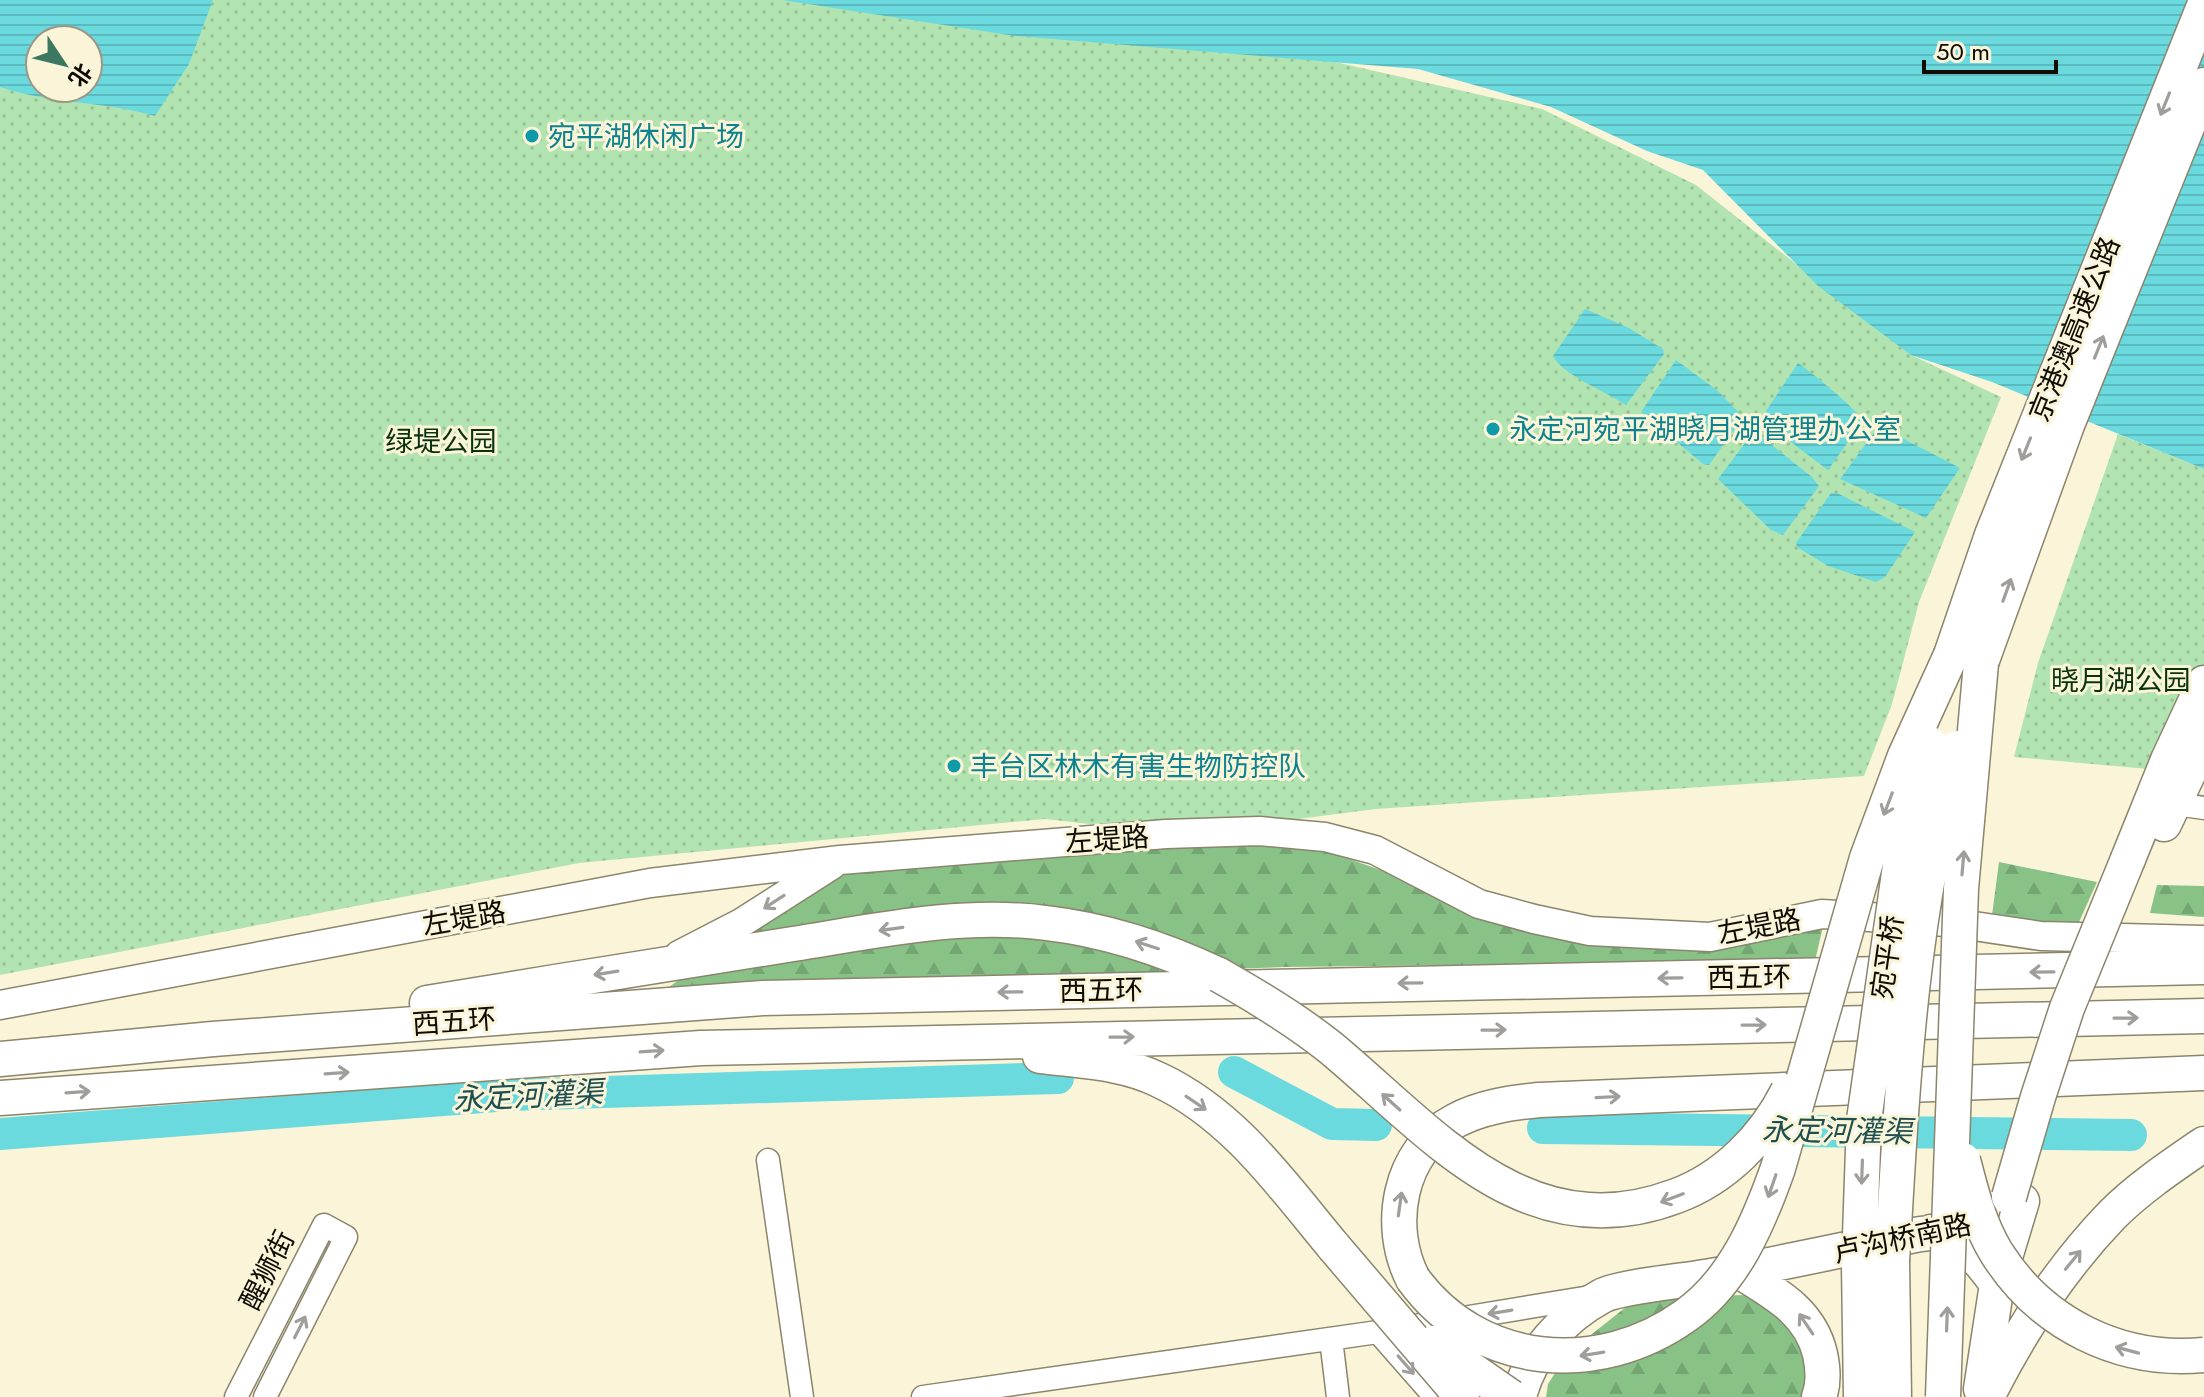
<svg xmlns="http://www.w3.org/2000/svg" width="2204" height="1397" font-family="Jost,'Noto Sans SC',sans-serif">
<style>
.forest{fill:url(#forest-firs)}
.park{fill:url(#park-dots)}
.water{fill:url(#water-rules);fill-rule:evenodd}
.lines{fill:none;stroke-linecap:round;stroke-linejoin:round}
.river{stroke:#6bdadf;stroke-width:32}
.minor-casing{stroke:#8b856d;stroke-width:25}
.major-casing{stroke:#8b856d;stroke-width:31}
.highway-casing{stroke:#8b856d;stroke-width:37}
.minor{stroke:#fff;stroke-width:22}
.major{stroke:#fff;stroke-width:28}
.highway{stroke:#fff;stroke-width:34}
.highway-bridge-casing{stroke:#8b856d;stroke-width:37;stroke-linecap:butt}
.highway-bridge{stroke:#fff;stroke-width:34}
.oneway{stroke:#9f9e9b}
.culture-dot{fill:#0f9aa8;stroke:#faf4d9;stroke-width:3}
.labels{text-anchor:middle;stroke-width:6;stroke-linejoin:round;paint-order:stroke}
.culture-label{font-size:28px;fill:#0d838f;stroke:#faf4d9;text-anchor:start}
.street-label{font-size:28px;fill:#0e0c04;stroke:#faf4d9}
.park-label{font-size:28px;fill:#09330c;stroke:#faf4d9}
.water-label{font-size:30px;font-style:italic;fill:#1e4f51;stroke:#faf4d9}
</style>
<defs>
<pattern id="forest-firs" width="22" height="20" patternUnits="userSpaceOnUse" patternTransform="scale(2)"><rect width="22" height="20" fill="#88c287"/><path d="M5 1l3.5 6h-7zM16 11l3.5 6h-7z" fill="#74a673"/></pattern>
<pattern id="park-dots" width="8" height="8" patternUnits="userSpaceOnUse" patternTransform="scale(2)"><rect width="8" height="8" fill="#b2e4b1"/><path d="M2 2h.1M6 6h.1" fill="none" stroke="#98c297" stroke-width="1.8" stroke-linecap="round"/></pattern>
<pattern id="water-rules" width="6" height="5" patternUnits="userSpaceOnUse" patternTransform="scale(2)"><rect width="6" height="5" fill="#6bdadf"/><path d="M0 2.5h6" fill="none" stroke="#5cbabe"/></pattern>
</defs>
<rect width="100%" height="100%" fill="#faf4d9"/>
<path class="forest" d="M1271,840L1326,851L1573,937L1824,922L1815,961L1283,967L665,990L744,932L850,869Z
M1999,862L2097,882L2075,931L1991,923Z
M2157,885L2204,886V917L2150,913Z
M1750,1295L1779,1304L1835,1397H1546L1548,1384L1557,1370L1587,1338L1626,1307L1681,1296Z"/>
<path class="park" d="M194,0H1061L1542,109L1696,185L1911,355L2001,397L1919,602L1892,704L1864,776L1376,809L1179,834L1045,819L579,863L0,975V18L40,40V88H88Z
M2118,434L2204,469V774L2014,757L2038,663Z"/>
<path class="water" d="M0,0H213L189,64L155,116C104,101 50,104 0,87ZM40,40H88V88H40Z
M782,0H2204V469L1992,382L1911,355L1818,286L1703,170L1647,151L1551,107L1418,69L1015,36Z
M1585,309L1629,328L1663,349L1664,354L1626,405C1607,392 1561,374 1553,356Z
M1676,360L1718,391L1743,417L1709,465L1703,464L1641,412Z
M1798,363C1811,372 1857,409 1863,421L1828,470L1788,440L1764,414Z
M1879,426L1960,468L1926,518L1840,479Z
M1754,431L1812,477L1819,486L1783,535L1771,530L1718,479Z
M1831,493H1837L1915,532L1885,577L1876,582L1828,566L1797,547L1796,543Z"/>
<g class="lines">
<path class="river" d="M1234,1072L1332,1124L1376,1125
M1543,1128L2131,1135
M0,1134L509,1095L1058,1078"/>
<defs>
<path id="minor" d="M2162,802L2204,808
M768,1160L802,1397
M1378,1332L1435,1397
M1331,1339L1338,1397
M236,1397L324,1225L346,1237L265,1397
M923,1397L1378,1332L1590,1297"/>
<path id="major" d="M679,955L741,923L832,865
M0,1005L650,883L840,860L1166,834L1259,831L1325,837L1375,850L1479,904L1534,919L1590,931L1710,937L1822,914L1947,922L2041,936L2204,940"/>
<path id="highway" d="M1951,655L1992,535L2204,6
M1981,663L2067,425L2204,85
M2164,824L2204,741
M2128,859L2168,760L2204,683
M427,1003C549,983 670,963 793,944C875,931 962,912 1046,923C1107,930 1164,949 1219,975
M1040,1056C1079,1061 1123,1062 1159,1080C1234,1115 1283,1186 1334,1247
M0,1059L213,1039L763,998L2204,967
M0,1098L701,1048L2204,1016
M1931,1232C1965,1242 1976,1255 1997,1284
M1892,1261L1894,1397
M1859,1265L1861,1397
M1739,1271C1774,1293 1810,1311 1820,1354C1823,1368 1824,1384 1819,1397
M1413,1279C1386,1227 1398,1151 1455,1121C1481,1107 1510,1103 1539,1100L2204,1073
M1981,1389L1997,1284L2022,1201
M1519,1397C1529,1354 1563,1317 1602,1296C1619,1287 1682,1281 1705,1277C1775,1265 1845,1249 1915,1235C1934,1231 1958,1234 1975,1225
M1987,1397C2020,1331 2060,1269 2112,1215C2139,1188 2172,1166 2204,1144"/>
</defs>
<use href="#minor" class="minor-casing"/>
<use href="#major" class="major-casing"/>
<use href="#highway" class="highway-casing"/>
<use href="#minor" class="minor"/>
<use href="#major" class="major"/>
<use href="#highway" class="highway"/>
<defs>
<path id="highway-bridge" d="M1219,975C1258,997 1296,1020 1331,1048C1433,1133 1527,1252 1676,1196C1725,1178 1765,1137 1788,1091
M1963,1160C1971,1191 1979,1224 1996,1252C2041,1324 2120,1363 2204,1355
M2009,1197L2038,1097L2067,1008L2128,859
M1334,1247L1462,1397
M1892,1261C1902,1091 1910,913 1957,748
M1859,1265L1864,1120L1900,866L1930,744
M1413,1279C1478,1368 1598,1378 1685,1316C1734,1282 1759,1222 1778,1168L1867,858L1905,756L1951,655
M1433,1343L1511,1397
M1943,1397L1961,889L1981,663"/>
</defs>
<use href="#highway-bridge" class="highway-bridge-casing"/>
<use href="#highway-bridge" class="highway-bridge"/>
</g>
<defs><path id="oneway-shaft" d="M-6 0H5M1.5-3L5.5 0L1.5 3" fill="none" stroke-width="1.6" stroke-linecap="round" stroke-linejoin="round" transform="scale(2)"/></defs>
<g class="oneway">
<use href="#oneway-shaft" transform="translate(2165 104) rotate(112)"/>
<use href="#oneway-shaft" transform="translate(2099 347) rotate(-68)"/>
<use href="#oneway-shaft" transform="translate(2026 449) rotate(112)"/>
<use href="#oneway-shaft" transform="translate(2007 590) rotate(-70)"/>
<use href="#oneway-shaft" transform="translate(1888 804) rotate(111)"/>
<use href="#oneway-shaft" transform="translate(1963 863) rotate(-85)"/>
<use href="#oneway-shaft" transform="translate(774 902) rotate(147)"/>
<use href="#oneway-shaft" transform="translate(891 929) rotate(172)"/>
<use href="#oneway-shaft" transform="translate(1147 945) rotate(-162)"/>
<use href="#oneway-shaft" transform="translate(2042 972) rotate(179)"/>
<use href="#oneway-shaft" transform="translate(606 973) rotate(171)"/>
<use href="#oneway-shaft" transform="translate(1670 978) rotate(179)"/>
<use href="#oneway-shaft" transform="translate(1410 983) rotate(179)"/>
<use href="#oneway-shaft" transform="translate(1010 992) rotate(179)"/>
<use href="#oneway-shaft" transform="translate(2126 1018) rotate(-1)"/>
<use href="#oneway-shaft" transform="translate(1754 1025) rotate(-1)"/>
<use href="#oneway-shaft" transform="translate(1494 1030) rotate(-1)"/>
<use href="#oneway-shaft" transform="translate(1122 1037) rotate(-1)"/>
<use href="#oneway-shaft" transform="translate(652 1051) rotate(-4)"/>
<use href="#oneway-shaft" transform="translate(337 1073) rotate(-4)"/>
<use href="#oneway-shaft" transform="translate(78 1092) rotate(-4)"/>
<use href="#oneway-shaft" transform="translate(1608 1097) rotate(-3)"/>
<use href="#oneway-shaft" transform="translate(1391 1102) rotate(-138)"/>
<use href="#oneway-shaft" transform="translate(1196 1103) rotate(34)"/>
<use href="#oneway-shaft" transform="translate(1862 1172) rotate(92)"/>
<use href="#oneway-shaft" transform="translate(1772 1186) rotate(109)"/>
<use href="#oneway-shaft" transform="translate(1672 1198) rotate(159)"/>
<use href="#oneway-shaft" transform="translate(1400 1204) rotate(-82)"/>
<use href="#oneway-shaft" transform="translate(2073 1260) rotate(-51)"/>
<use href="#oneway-shaft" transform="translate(1500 1312) rotate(171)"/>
<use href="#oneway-shaft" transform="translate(1947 1319) rotate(-88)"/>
<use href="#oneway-shaft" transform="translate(1806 1324) rotate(-124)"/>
<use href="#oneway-shaft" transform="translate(300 1327) rotate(-63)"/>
<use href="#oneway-shaft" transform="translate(2127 1350) rotate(-165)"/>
<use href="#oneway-shaft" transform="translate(1592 1354) rotate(171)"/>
<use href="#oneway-shaft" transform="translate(1406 1365) rotate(49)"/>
</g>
<g class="culture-dot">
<circle cx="532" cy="136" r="8"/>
<circle cx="1493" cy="429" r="8"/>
<circle cx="954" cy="766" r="8"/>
</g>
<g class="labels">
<g class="culture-label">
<text x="548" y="146">宛平湖休闲广场</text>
<text x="1509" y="439">永定河宛平湖晓月湖管理办公室</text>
<text x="970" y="776">丰台区林木有害生物防控队</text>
</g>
<g class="street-label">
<text transform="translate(2074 329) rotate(-68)" y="10">京港澳高速公路</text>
<text transform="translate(1107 839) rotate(-4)" y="10">左堤路</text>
<text transform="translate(464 918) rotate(-10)" y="10">左堤路</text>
<text transform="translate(1759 926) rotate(-11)" y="10">左堤路</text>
<text transform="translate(1887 957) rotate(-82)" y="10">宛平桥</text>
<text transform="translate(1749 977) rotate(-1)" y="10">西五环</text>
<text transform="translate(1101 990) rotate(-1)" y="10">西五环</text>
<text transform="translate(454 1021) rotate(-4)" y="10">西五环</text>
<text transform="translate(1902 1238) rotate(-12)" y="10">卢沟桥南路</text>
<text transform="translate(267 1270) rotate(-63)" y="10">醒狮街</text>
</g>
<g class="park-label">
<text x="441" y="451">绿堤公园</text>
<text x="2121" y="690">晓月湖公园</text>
</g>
<g class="water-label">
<text transform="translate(528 1096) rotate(-3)" y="10">永定河灌渠</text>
<text transform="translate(1837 1131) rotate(1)" y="10">永定河灌渠</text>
</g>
</g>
<g transform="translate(64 64) rotate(125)"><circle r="38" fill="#faf4d9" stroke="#9c9784" stroke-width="2"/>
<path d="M0-6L14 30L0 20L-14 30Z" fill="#3b7761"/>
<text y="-12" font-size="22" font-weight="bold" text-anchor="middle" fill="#0e0c04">北</text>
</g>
<path d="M1924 60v12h132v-12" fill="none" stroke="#0e0c04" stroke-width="4"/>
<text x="1936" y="60" font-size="24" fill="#0e0c04" stroke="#faf4d9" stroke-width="6" paint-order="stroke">50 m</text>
</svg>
